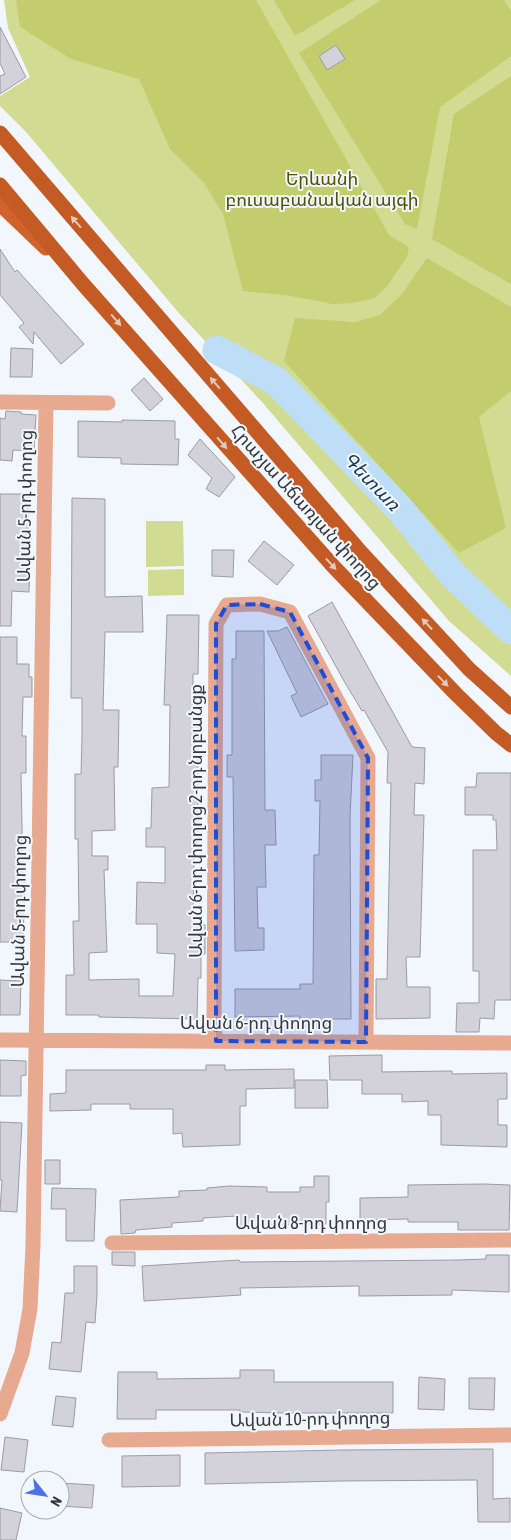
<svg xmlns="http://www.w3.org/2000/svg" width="511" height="1540" font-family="'Asap Condensed','Noto Sans Armenian',sans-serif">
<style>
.green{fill:#d1db91}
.forest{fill:#c3cd6d;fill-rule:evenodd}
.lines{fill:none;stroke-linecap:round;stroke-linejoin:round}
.river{stroke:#bddef6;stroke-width:29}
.building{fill:#d3d1d9;stroke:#9d9ba2}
.minor{stroke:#e7a98f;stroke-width:15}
.primary{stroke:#d0622b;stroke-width:15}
.trunk{stroke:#c45a24;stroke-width:15}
.oneway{fill:#e4c8bd}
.marked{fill:#1d4ed8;fill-opacity:0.2;stroke:#1d4ed8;stroke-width:4;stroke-dasharray:10 6;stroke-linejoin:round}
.labels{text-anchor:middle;stroke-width:4;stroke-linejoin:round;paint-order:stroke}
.park-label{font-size:18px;fill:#4d5207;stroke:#f2f7fe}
.street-label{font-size:18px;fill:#36383a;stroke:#f2f7fe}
.water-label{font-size:19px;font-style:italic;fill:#173c55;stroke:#f2f7fe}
</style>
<rect width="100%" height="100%" fill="#f2f7fe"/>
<path class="green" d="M4,0H511V676L449,621L262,402L178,312L26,132L0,106V96L30,77L8,28Z
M146,521H183L184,566L146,567Z
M184,569V595L148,596V570Z"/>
<path class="forest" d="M16,0H256L389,235L409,247L407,257L388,285L375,298L353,303L333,304L285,295L243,291L223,214L204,183L170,149L139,79L71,59L20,27Z
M274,0H355L295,36Z
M381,0H504L511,11V56L440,107L417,229L405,224L299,53ZM336,45L345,59L327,70L319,56Z
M511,76V284L432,239L454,114Z
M427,258L511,307V391L479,417L506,528L459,553L284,361L295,318L355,322L380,315L402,294Z"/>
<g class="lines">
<path class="river" d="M217,350L276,381L398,507L453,575L511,630"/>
</g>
<path class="building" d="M0,27L26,77L0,94V76L5,74L0,63Z
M336,45L345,59L327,70L319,56Z
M0,249L15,272L17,270L84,344L61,364L34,332L33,344L19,327L24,323L0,295Z
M11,348L33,349L32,377H10Z
M144,378L163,399L150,411L131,390Z
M6,411L21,412V414L36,415L34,451L13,450L12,461L0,460V418L5,419Z
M122,420L175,421V439H179L178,465L121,464V458L78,457V421L122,422Z
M200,439L235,477L219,497L206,489L212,478L188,455Z
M0,494H29L28,533H31L29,592L12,591L11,626H0Z
M72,498L105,499V597L142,596L143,632H105L103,710H119L118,767H114L115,830L92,831V856H108V870H104L107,952L89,953V980L139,979V996H173L175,954L157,953V924H136L137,882L165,883V847H146V828H151L152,788L169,787L170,705H164L167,615H199L198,674H193V717H199V739H198V846H194L193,925H205V954H201V978H198L197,1019L99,1017V1015H66V975H74L73,921H79L78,839H75V774H81L82,736V698H71Z
M264,541L294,565L277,585L248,561Z
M212,550H234L233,577L212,576Z
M332,602L412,747L425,748L424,784L415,783L414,815H424L420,957H406L407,987H430V1018L376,1019V979H387L391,783H387L388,752L364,710L362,711L344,681L308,616Z
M287,627L328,704L301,717L291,696L297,693L267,631H278Z
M236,631H264L265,810H275L276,845H265L266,887H257L258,928H264V950L235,951L233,777H227V755H232V659H236Z
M0,637H17V664H29V677H32V697H23L22,736H26V773H21L23,879H25L23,942H0Z
M321,755H353L350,817L351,1019H328V1027H299L300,1016L235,1017V989H300V984H313L314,855H319L320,801H315V780H321Z
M477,773H511V1000H495L494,1019L480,1018L479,1032H456L457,1003H479V971H473V850H497L496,820H493V815H465V787H476Z
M0,980L21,981L20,1015H0Z
M382,1055V1072L452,1071V1074L507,1073V1099H498V1125H507V1147L441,1145V1115H428V1101L402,1102V1094H362V1080H330L329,1056Z
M0,1060L26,1061V1075L21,1076V1096H0Z
M206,1065H225V1070L294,1069V1088L246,1089V1106H240V1145L183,1147L182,1133L173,1134V1109H130V1104H91V1110L50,1111V1094L66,1093V1070H206Z
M295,1080H327L328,1108H295Z
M0,1122L22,1123L17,1212L0,1211L2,1180H0Z
M45,1160H60V1184H45Z
M314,1176H329V1202H326V1224L267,1225V1228H238L237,1216L203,1218V1221L172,1223V1227L136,1230L135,1233L121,1234L120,1200L179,1197V1191L207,1190V1188L229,1186L267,1187V1192H300V1187H314Z
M484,1184L510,1185L509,1230H458V1222H408V1219L360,1220V1198L408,1197V1185Z
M52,1188L96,1189L94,1241H66V1209H51Z
M112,1252H135V1266L112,1265Z
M486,1255H509V1292L452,1290V1295L359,1296V1286L240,1288L241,1295L144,1301L142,1266L239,1260L240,1262L458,1260L486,1259Z
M74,1266H97V1295L95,1323L86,1322L81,1372L49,1369L52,1342L61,1343L65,1293H74Z
M240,1370H274V1382H393V1413H283L240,1412V1410H156V1419H117L118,1372H157V1379L240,1378Z
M419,1377L445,1379L444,1410L418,1409Z
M469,1378H495L494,1410L469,1409Z
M56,1396L76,1398L73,1427L52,1425Z
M5,1437L28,1440L24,1472L1,1470Z
M493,1449V1499L510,1498V1522H478L477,1480L340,1481L205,1484V1453L342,1450Z
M180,1455V1486L122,1487V1456Z
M61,1483L94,1485L92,1508L60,1506Z
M0,1508L22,1513L16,1540H0Z"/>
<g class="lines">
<path class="minor" d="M0,402L108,403
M0,1040L511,1043
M216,1041L214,1027L216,624L227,605L260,604L290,612L368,758L366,1042
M112,1243L511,1240
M0,1414L22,1353L30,1309L33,1245L46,403
M109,1440L511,1435"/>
<path class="primary" d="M0,204L46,248"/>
<path class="trunk" d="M0,133L358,549L469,669L511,707
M0,185L83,284L333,566L456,694L496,733L511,745"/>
</g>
<defs><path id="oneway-solid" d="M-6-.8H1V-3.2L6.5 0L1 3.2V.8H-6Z" transform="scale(1.25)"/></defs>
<g class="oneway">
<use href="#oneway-solid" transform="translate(76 222) rotate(-131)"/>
<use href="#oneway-solid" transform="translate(116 320) rotate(49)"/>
<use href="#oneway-solid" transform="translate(215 383) rotate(-131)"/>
<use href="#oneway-solid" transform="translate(222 443) rotate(49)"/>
<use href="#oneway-solid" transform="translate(331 564) rotate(47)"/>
<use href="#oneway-solid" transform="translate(427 624) rotate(-133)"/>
<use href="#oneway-solid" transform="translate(443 681) rotate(46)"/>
</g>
<path class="marked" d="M260,604L290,612L368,758L366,1042L216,1041V624L227,605Z"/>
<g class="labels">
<g class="park-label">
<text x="322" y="185">Երևանի<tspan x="322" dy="21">բուսաբանական այգի</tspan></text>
</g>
<g class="street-label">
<text transform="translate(25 506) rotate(-89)" y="6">Ավան 5-րդ փողոց</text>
<text transform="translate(306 507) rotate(48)" y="6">Հրաչյա Աճառյան փողոց</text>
<text transform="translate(196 821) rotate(-90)" y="6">Ավան 6-րդ փողոց 2-րդ նրբանցք</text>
<text transform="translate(19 911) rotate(-89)" y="6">Ավան 5-րդ փողոց</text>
<text x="256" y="1029">Ավան 6-րդ փողոց</text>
<text x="311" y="1229">Ավան 8-րդ փողոց</text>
<text transform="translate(310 1419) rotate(-1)" y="6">Ավան 10-րդ փողոց</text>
</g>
<g class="water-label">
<text transform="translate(372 481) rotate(46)" y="7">Գետառ</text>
</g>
</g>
<g transform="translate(45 1495) rotate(120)"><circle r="24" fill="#f2f7fe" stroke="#a7abb0"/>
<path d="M0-4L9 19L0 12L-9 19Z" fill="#4e70e4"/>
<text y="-8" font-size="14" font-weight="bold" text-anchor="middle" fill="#36383a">N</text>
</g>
</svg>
